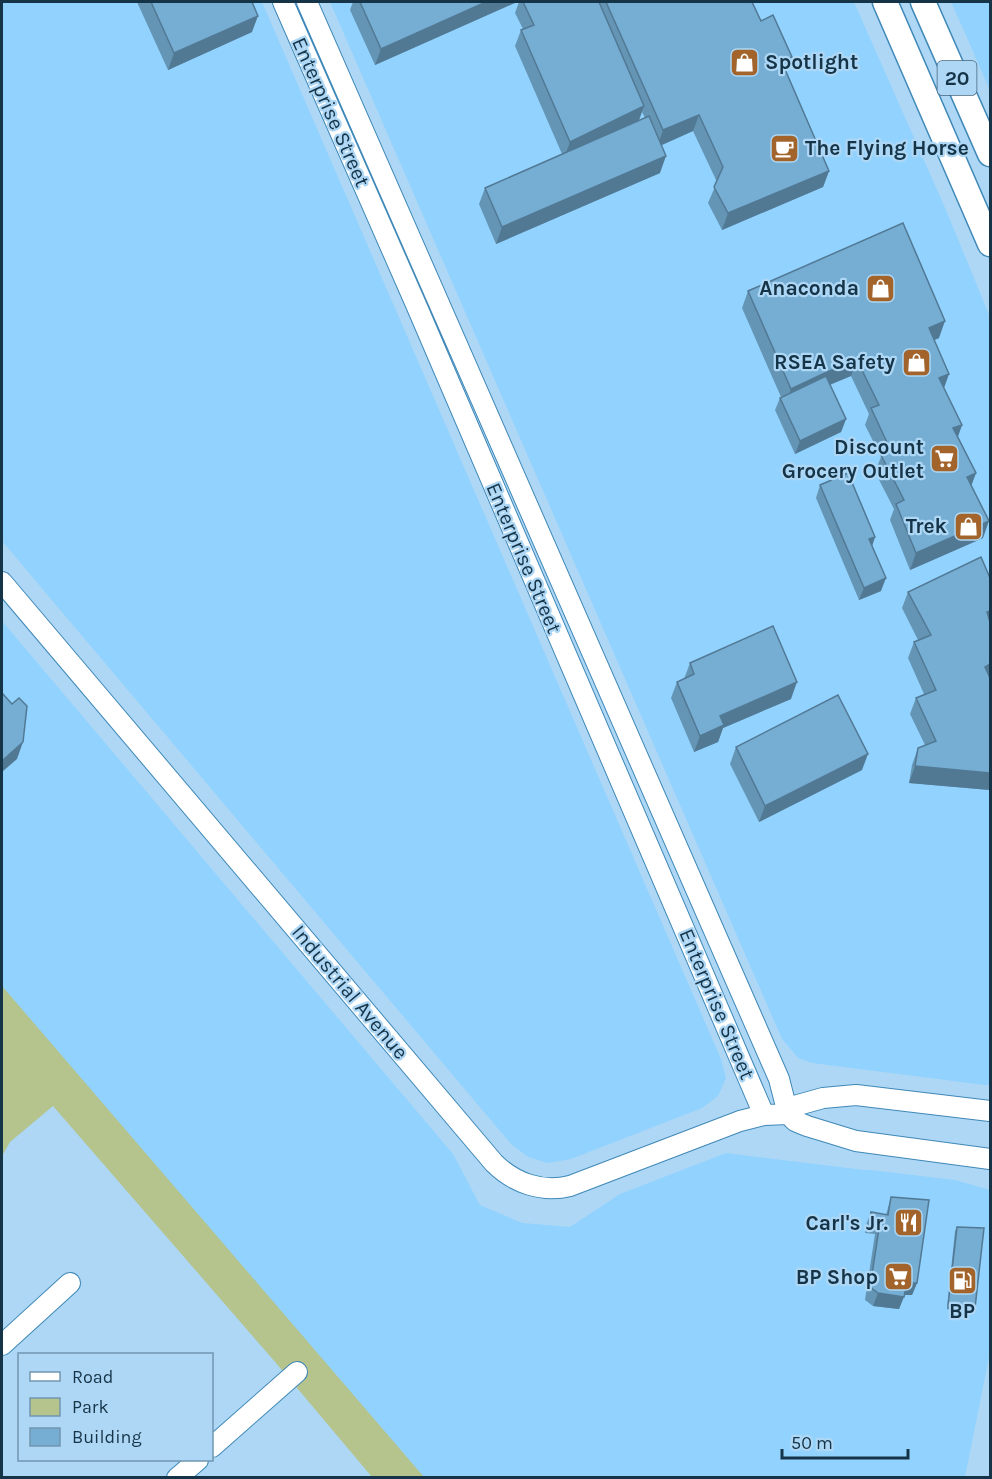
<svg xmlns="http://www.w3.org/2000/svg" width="992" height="1479" font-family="Karla,sans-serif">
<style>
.built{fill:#92d2fe}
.green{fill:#b5c38c}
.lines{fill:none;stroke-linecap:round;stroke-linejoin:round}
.minor-casing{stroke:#3f88b7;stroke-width:22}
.major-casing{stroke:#3f88b7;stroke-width:27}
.minor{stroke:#fff;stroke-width:20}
.major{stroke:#fff;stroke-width:24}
.wall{fill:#6595b5;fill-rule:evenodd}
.shaded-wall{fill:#527994}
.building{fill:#75add3;stroke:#527994;stroke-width:1.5}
.labels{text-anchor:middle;stroke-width:4.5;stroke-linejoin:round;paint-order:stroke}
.shield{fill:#add7f5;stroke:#43657c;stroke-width:1.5}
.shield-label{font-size:20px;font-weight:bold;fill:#163448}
.poi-label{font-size:21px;font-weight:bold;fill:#163448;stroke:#add7f5;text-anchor:end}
.street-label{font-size:21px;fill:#163448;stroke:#add7f5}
</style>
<rect width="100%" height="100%" fill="#add7f5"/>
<path class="built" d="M2,2H262L721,1059L726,1078L718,1096L702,1108L571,1159L548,1163L528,1157L511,1144L2,541Z
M330,2H854L946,210L990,317V1085H985L812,1063L798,1058L782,1039Z
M951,2H990V91L965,33Z
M2,621L453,1154L480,1205L522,1223L570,1227L620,1194L726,1153L864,1170H870L955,1180L990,1190V1352L965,1477H423L2,988Z"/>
<path class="green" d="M2,986L424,1477H372L276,1363L53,1106L10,1142L2,1156Z"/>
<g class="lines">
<defs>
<path id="minor" d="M283,2L417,307L764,1115
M307,2L779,1079L788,1114L795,1121L807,1126L856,1141L990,1159
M2,582L494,1163C514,1183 542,1193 570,1186L740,1121L764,1115L788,1114L798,1105L823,1098L856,1095L990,1111
M2,1345L70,1283
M212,1447L297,1372
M177,1478L198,1460"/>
<path id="major" d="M885,2L990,244
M923,2L990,154"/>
</defs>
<use href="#minor" class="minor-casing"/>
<use href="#major" class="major-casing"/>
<use href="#minor" class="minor"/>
<use href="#major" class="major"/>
</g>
<path class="wall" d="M137,2H254L253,4L252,32L168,70Z
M353,2H517L375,65L350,10Z
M519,2H752L786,72L829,171L823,187L722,230L708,203L717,182L693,131L662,145L660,173L496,244L479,204L485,188L562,154L515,46L521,30L523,29L515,13ZM642,112L645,118L639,121Z
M748,291L939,338L934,340L944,388L962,425L958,436L976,473L971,486L983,538L910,570L890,520L894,509L875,472L881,457L865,425L869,414L851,376L830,385L846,419L841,432L795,454L775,410L780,398L781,397L742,308Z
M820,485L875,537L872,546L881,591L859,600L816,498Z
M990,578V790L909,783L912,765L918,748L925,745L910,714L916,698L924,694L908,658L914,642L918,640L902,608L908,592Z
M690,663L791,699L723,728L718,742L694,752L671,698L677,682L684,679Z
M736,747L862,770L759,822L730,764Z
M891,1197L917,1283L912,1295H904L899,1309L873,1306L865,1300L875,1234L865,1233L866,1225L871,1212L886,1215Z
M957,1227L975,1308L973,1312L947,1309L955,1231Z"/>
<path class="shaded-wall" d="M486,2H517L375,65L381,49Z
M258,16L252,32L168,70L174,53Z
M792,57L786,73L781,60Z
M644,106L638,122L564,158L570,142Z
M699,115L693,131L657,147L663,130Z
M666,156L660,173L496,244L502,227Z
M829,171L823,187L722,230L728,213Z
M945,321L939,338L923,345L929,328Z
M857,360L851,376L821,388L785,406L791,389L827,372Z
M949,374L943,391L939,378Z
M846,419L841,432L795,454L800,441Z
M962,425L956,442L953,428Z
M976,473L970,489L967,477Z
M989,521L983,538L910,570L916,553Z
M875,537L871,549L869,539Z
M886,578L881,591L859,600L864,588Z
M990,611V626L987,612Z
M990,664V677L979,683L985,667Z
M797,682L791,699L723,728L718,742L694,752L700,736L720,716Z
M23,742L17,759L2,772V761Z
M868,754L862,770L759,822L765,806Z
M915,766L990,773V790L909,783Z
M907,1283H917L912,1295H902Z
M878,1293L904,1297L899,1309L873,1306Z
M948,1305L975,1308L973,1312L947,1309Z"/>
<path class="building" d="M151,2H252L258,16L174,53Z
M360,2H486L381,49Z
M523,2H599L644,106L570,142L521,30L534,25Z
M606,2H752L761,21L773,15L792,57L781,60L829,171L728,213L714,187L723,167L699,115L663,130Z
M649,116L666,156L502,227L485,188Z
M903,223L945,321L929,328L949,374L939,378L962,425L953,428L976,473L967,477L989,521L916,553L896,504L904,500L881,455L891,451L871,408L879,405L857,360L827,372L791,389L748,291Z
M826,376L846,419L800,441L780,398Z
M848,473L875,537L869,539L886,578L864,588L820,485Z
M981,557L990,578V611L987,612L990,622V664L985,667L990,678V773L915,766L918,748L936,741L916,698L936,690L914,642L931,635L908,592Z
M773,626L797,682L720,716L724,725L700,736L677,682L694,674L690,663Z
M2,693L12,704L19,698L27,706L23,742L2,761Z
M838,695L868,754L765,806L736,747Z
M891,1197L929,1200L917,1283H907L904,1297L878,1293L870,1287L880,1222L870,1220L871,1212L888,1215Z
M957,1227L984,1228L975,1308L948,1305Z"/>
<defs>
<symbol id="shop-square" viewBox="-11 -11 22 22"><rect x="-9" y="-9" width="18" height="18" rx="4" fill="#a3642b" stroke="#add7f5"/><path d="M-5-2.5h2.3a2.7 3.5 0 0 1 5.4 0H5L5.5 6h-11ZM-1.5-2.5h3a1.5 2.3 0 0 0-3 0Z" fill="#fff"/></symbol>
<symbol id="cafe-square" viewBox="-11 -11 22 22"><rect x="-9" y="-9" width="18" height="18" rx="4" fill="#a3642b" stroke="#add7f5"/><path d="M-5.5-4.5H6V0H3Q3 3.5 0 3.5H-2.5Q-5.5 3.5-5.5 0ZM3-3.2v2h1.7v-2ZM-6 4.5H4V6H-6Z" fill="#fff"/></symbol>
<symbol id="supermarket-square" viewBox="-11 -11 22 22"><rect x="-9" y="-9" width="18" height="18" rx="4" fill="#a3642b" stroke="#add7f5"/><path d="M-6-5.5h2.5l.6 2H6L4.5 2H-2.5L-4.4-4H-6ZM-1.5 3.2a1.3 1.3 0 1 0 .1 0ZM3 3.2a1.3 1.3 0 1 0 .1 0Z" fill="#fff"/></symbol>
<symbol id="restaurant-square" viewBox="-11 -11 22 22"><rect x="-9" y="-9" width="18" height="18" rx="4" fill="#a3642b" stroke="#add7f5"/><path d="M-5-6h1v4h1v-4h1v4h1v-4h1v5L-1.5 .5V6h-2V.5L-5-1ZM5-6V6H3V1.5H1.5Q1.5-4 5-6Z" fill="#fff"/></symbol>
<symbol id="fuel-square" viewBox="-11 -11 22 22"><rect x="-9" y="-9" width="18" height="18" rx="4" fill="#a3642b" stroke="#add7f5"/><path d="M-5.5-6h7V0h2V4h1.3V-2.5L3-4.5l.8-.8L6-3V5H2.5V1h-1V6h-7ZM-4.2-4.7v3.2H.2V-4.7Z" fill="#fff"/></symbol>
</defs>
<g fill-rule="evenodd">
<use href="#shop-square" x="728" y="46" width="33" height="33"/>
<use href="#cafe-square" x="768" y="132" width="33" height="33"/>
<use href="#shop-square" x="864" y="272" width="33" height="33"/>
<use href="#shop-square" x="900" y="346" width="33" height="33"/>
<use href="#supermarket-square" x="928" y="442" width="33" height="33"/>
<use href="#shop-square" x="952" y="510" width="33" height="33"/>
<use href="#restaurant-square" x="892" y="1206" width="33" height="33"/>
<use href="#supermarket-square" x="882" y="1260" width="33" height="33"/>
<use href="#fuel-square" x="946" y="1264" width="33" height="33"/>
</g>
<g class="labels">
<rect class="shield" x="937.5" y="61" width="39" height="34" rx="4.5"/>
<g class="shield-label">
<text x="957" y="85">20</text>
</g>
<g class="poi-label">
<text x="765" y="69" text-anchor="start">Spotlight</text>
<text x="805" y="155" text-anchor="start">The Flying Horse</text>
<text x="859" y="295">Anaconda</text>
<text x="895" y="369">RSEA Safety</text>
<text x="924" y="454">Discount<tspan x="924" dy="24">Grocery Outlet</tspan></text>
<text x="947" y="533">Trek</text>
<text x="888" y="1230">Carl's Jr.</text>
<text x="878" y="1284">BP Shop</text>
<text x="962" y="1318" text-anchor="middle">BP</text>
</g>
<g class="street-label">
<text transform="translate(331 112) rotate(66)" y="7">Enterprise Street</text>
<text transform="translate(524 558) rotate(67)" y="7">Enterprise Street</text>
<text transform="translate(350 992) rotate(50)" y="7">Industrial Avenue</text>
<text transform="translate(717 1004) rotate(67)" y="7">Enterprise Street</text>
</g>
</g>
<rect width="992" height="1479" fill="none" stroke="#163448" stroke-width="6"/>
<rect x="18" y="1353" width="195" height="108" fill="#add7f5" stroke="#7196b0" stroke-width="1.5"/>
<rect x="30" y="1372" width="30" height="9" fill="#ffffff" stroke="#7196b0" stroke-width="1.5"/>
<text x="72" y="1383" font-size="18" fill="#163448">Road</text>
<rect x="30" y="1398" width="30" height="18" fill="#b5c38c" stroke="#7196b0" stroke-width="1.5"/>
<text x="72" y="1413" font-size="18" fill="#163448">Park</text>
<rect x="30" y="1428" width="30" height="18" fill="#75add3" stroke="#7196b0" stroke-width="1.5"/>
<text x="72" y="1443" font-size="18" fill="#163448">Building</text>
<path d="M782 1449v9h126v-9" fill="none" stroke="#163448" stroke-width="3"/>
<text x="791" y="1449" font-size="18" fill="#163448" stroke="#add7f5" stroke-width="4.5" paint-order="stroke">50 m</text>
</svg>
